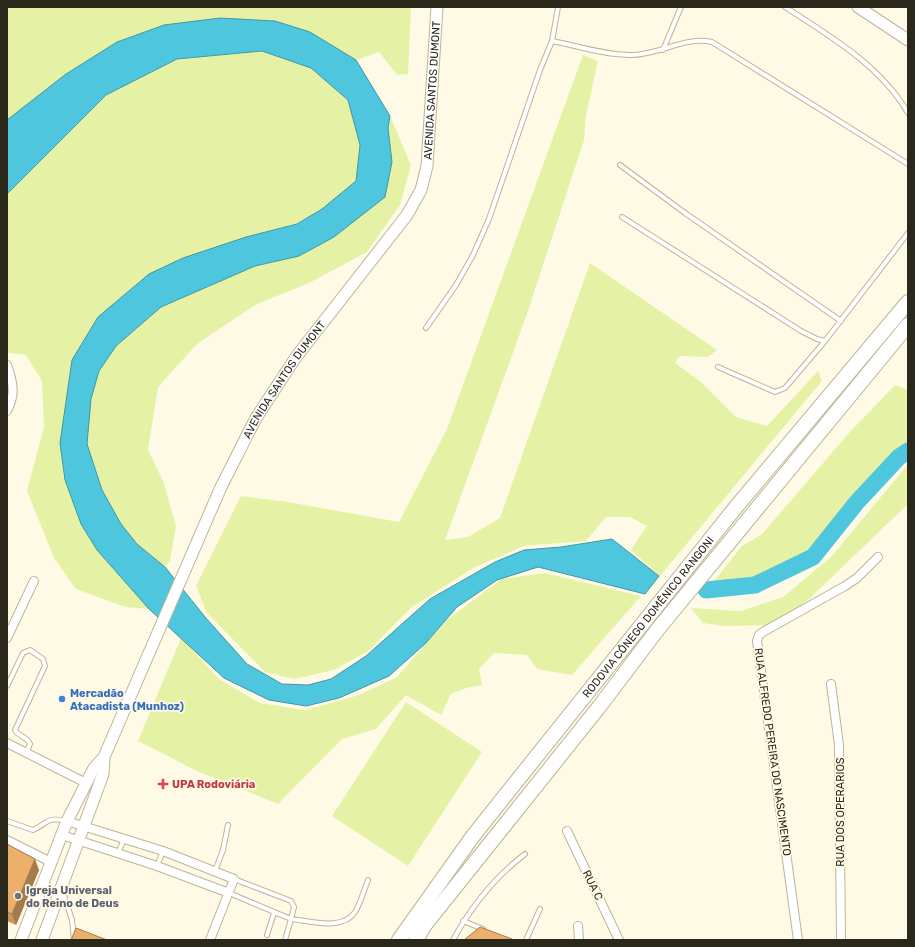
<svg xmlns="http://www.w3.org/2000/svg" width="915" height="947" font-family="Rubik,sans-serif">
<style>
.green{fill:#e5f2a6}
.water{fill:#4ec6dd;stroke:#4396a3}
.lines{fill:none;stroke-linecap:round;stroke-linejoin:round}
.river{stroke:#4ec6dd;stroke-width:17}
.lane-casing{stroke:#bdb596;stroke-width:6}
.street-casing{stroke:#bdb596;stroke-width:10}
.secondary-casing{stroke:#bdb596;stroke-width:13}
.highway-casing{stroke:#bdb596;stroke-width:16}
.lane{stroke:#fff;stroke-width:4}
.street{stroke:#fff;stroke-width:8}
.secondary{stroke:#fff;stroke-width:11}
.highway{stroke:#fff;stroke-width:14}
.wall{fill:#cb965d}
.shaded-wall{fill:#a57a4c}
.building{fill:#ecaf6c;stroke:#a57a4c}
.shop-dot{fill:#3f7fe0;stroke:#fffae6;stroke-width:1.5}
.health-dot{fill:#e0444e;stroke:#fffae6;stroke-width:1.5}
.worship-dot{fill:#6b7280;stroke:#fffae6;stroke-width:1.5}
.labels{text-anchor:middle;stroke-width:3.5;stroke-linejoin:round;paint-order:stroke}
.street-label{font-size:11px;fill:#2a271b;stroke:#fffae6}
.shop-label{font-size:11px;font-weight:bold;fill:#366cbe;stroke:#fffae6;text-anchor:start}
.health-label{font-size:11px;font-weight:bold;fill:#be3a42;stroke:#fffae6;text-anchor:start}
.worship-label{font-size:11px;font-weight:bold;fill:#5b616d;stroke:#fffae6;text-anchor:start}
</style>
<rect width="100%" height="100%" fill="#fffae6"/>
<path class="green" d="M7,7H411L408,74L397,75L379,52L356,60L310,32L275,21L220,18L164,25L117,42L66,74L7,120Z
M262,51L311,68L348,100L360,145L356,181L322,209L297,224L246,237L149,274L60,443L65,480L81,524L97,550L149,609L125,607L76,589L54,558L27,491L44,427L42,381L26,355L9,353L7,351V194L106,95L177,59Z
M583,55L598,61L586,115L584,140L528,311L445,540L468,537L500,518L590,263L717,350L708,357L680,356L675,363L701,382L736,417L767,426L818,371L822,381L660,576L631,550L647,526L630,517H606L586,541L524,546L475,567L412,607L367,652L334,670L294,679L265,672L207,613L196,586L241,496L288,502L399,522L447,429Z
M390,116L411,165L400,205L367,252L311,282L255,305L197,344L158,387L148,450L164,483L176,526L170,561L165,567L137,544L121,524L102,490L87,444L91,399L99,371L116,346L161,307L255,266L299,256L334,237L392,162L388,128Z
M895,385L908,390V444L888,457L854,493L809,550L791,564L759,581H714L742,546L762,534L849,433Z
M908,466V504L809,599L773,625L723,626L703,623L691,608L741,611L783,597L831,557L904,469Z
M545,573L641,596L572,675L537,669L527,655L494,653L479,669L482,685L466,688L451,694L441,715L406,695L376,729L342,739L278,804L199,772L138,741L181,638L219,679L260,703L306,710L359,695L397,677L448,619L502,579Z
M406,702L482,752L408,866L332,816Z"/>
<path class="water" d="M220,18L275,21L310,32L356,60L390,116L388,128L392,162L385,197L334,237L299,256L255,266L161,307L116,346L99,371L91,399L87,444L102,490L121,524L137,544L165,567L205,617L247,664L282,684L308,685L331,679L366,656L430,599L495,562L524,550L561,547L612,539L659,576L645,594L538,567L497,580L457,607L426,643L389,676L339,698L306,706L269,700L224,678L149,609L97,550L81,524L65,480L60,443L72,360L98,317L149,274L183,258L246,237L297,224L322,209L356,181L360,145L348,100L311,68L262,51L177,59L106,95L7,194V120L66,74L117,42L164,25Z"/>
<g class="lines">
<path class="river" d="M706,590L755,585L813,557L857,502L899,457L908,451"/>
<defs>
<path id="lane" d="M785,7C830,36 881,66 908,113
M552,41L558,7
M663,50L681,7
M620,165L685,213L841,321
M622,217L801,331L817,339L825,341L908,233
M426,328L456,285L473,255L489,219L540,70L552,41C578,46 605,55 631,55C659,55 685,36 712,42L908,164
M718,367L775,392L785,388L825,341
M7,686L23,653L30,650L43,659L45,666L15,730C18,736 27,737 30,744L26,753
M7,821L33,830C50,822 45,817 67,821
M118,853L124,839
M157,866L163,851
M215,871L223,850L228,825
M63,892L72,920L74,940
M229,893L291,919L294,907L291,901L234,879
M463,921L483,929
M267,935L274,913
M285,940L291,919C311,921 343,931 355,912C361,902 364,890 368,880
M453,940C471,907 495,877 525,854
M526,940L540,909"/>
<path id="street" d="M7,365C13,382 16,394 7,411
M7,638L34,581
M831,684L839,745L841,940
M7,743L86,783
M67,821L163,851L234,879L210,940
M567,831L619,940
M62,835L157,866L229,893
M7,840L51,862
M578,926L579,940
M798,940L757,641L759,635L763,632L845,586L857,578L878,557"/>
<g id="secondary">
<path d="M858,7L908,40"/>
<path id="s1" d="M21,940L67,821L94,768L104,757L221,487L256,418L296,357L407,215L421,190L427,166L437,7"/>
<path d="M42,940L103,774L104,757"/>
</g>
<g id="highway">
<path id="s2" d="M399,940L473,836L516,782L736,507L908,302"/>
<path d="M416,940L424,926L599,707L658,629L908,325"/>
</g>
</defs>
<use href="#lane" class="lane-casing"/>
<use href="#street" class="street-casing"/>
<use href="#secondary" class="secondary-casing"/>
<use href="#highway" class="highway-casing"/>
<use href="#lane" class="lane"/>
<use href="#street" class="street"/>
<use href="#secondary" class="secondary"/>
<use href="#highway" class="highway"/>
</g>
<path class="wall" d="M7,844L39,870L16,925L7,921Z"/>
<path class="shaded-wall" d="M35,859L39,870L16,925L12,914Z"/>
<path class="building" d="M7,844L35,859L12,914L7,912Z
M480,927L512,939V940H464Z
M76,928L107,940H71Z"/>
<circle class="shop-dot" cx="62" cy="699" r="4"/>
<path class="health-dot" d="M161 778h4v4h4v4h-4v4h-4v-4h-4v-4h4z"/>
<circle class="worship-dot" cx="18" cy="896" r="4"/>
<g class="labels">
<g class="street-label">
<text dy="4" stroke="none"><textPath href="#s1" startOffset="956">AVENIDA SANTOS DUMONT</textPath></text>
<text dy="4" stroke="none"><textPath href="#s1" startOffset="621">AVENIDA SANTOS DUMONT</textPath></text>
<text dy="4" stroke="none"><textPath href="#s2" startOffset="408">RODOVIA CÔNEGO DOMÊNICO RANGONI</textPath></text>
<text transform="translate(773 752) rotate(82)" y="4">RUA ALFREDO PEREIRA DO NASCIMENTO</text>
<text transform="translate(840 812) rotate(-90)" y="4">RUA DOS OPERARIOS</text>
<text transform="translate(593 885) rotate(64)" y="4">RUA C</text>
</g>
<g class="shop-label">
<text x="70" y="697">Mercadão<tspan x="70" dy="13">Atacadista (Munhoz)</tspan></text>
</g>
<g class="health-label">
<text x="172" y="788">UPA Rodoviária</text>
</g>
<g class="worship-label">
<text x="26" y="894">Igreja Universal<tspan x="26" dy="13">do Reino de Deus</tspan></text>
</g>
</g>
<rect width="915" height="947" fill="none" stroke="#2a271b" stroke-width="16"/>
</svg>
